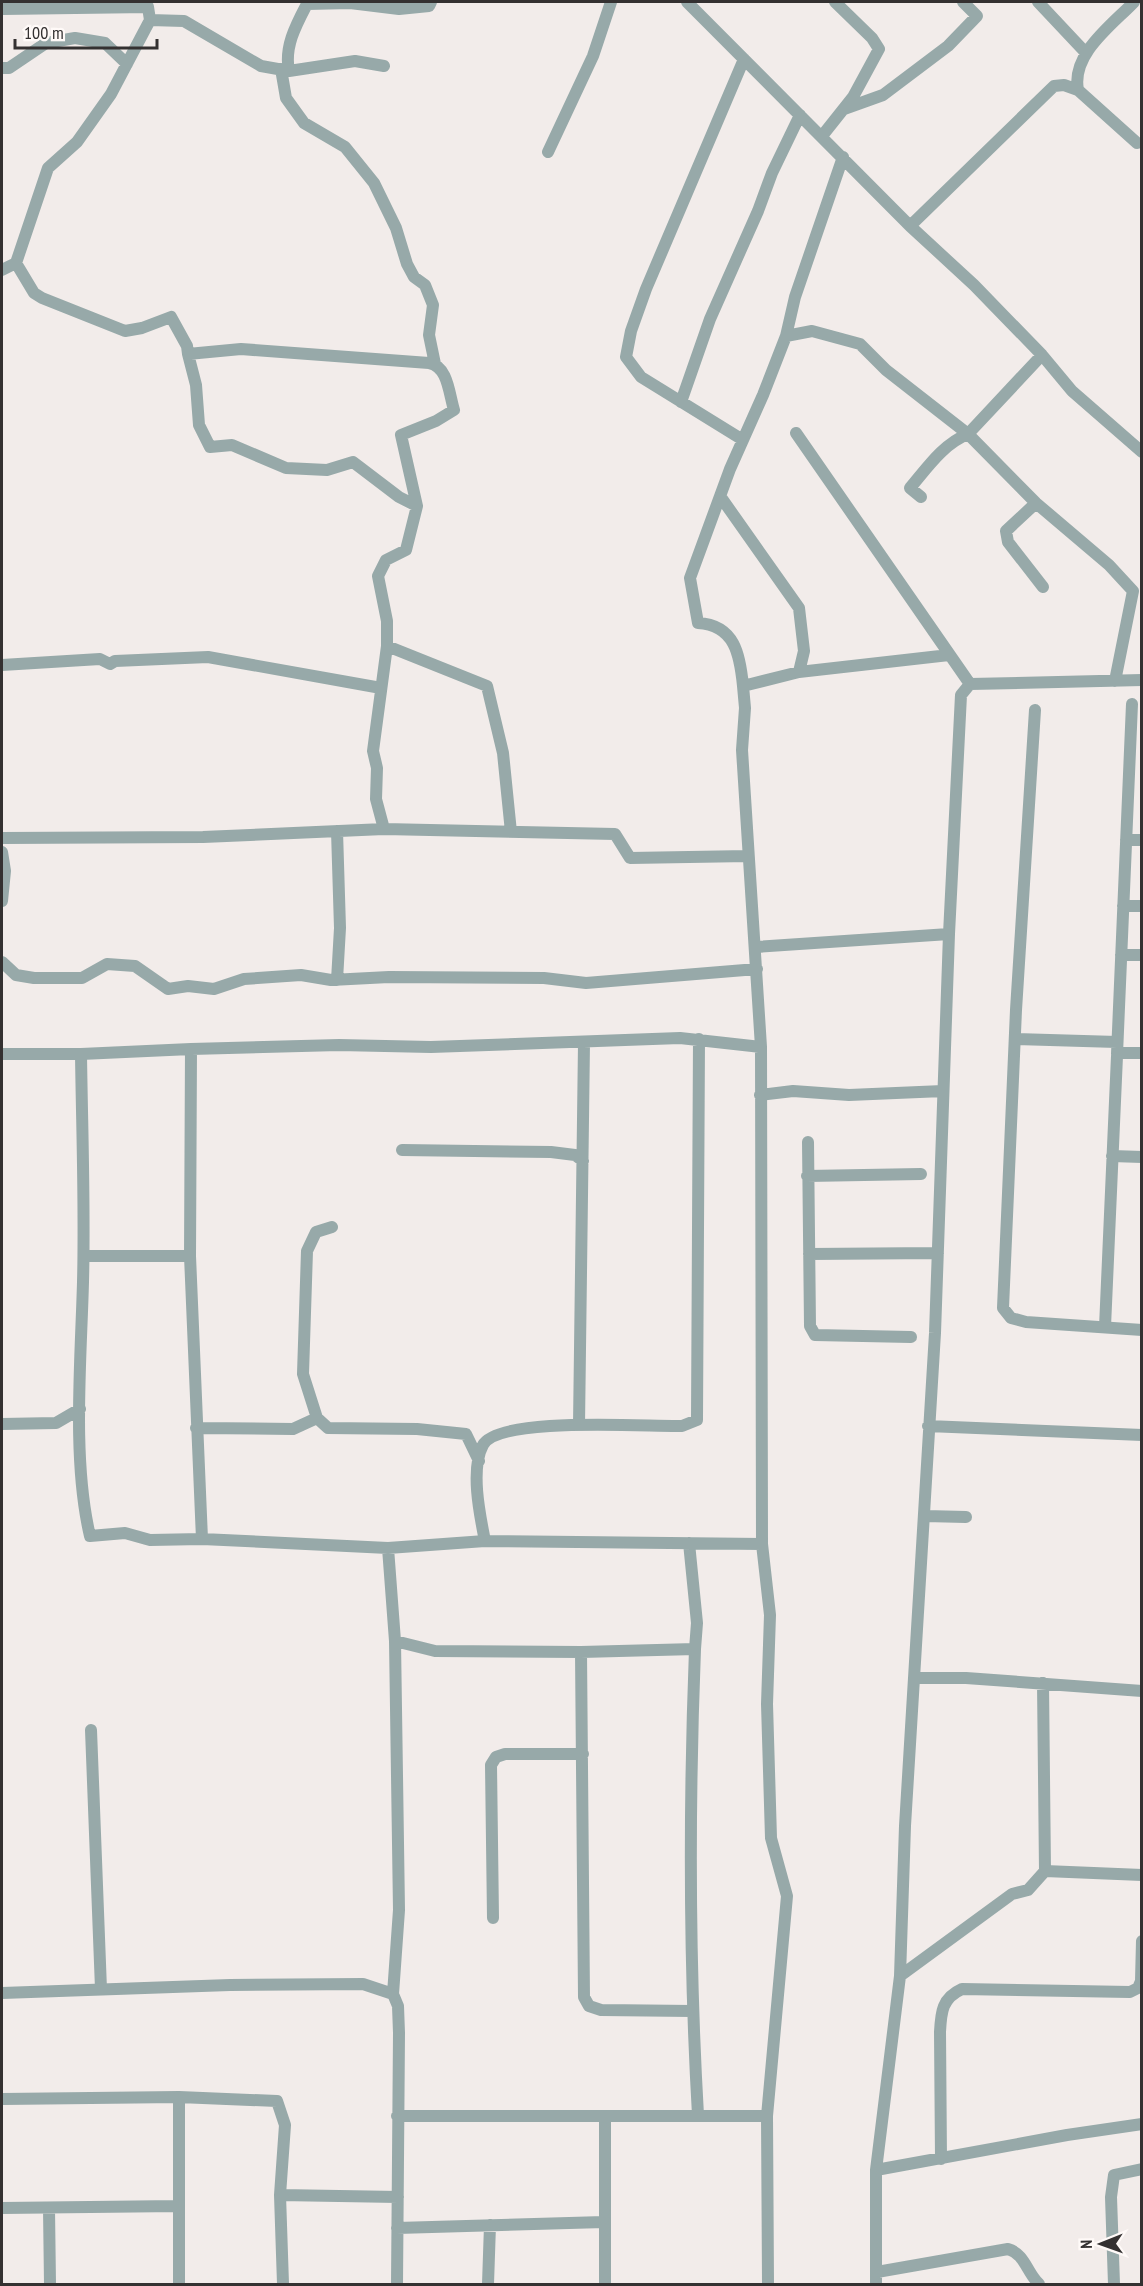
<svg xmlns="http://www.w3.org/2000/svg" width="1143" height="2286" font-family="'PT Sans Narrow',sans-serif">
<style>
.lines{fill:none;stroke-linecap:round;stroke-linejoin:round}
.minor{stroke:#97a9a9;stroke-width:12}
</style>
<rect width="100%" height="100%" fill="#f2ecea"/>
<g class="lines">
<path class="minor" d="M687,2L910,226L974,285L1042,355L1072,391L1142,452
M1038,2L1086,53
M1134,2C1112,25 1071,54 1078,90L1137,143
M2,9L148,7L150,20L111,94L77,142L48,168L16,263L34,293L42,298L125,331L142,328L171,317L187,346L188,354L241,349L429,363C448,366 449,394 454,410L436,421L401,435L417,506L406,550L386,560L378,576L387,621V646L373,751L377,768L376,799L384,829
M150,20L184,21L261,66L289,71L355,61L384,66
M2,68H9L46,43L75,38L105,43L127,64
M281,69L286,98L304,123L345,147L374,183L396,228L407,264L414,277L425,285L433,305L429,335L435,364
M289,71C284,47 296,25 307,4L350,3L399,9L429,6L431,2
M844,109L883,95L948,46L977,16L963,2
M822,136L853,97L879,49L872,38L835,2
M548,152L593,56L611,2
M910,226L1054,86L1064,85L1078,90
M2,270L16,263
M786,336L812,331L860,344L886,370L968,434L1036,503L1109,565L1133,591L1115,681
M188,354L196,385L199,425L210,447L232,445L286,468L327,470L353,462L399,497L417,506
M681,402L710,319L758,211L772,173L800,115
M796,433L970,684
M743,440L641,377L626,357L631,331L646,289L744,59
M720,496L799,608L804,651L799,672
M921,497L910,488C927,468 943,444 968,434L1042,355
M1036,503L1006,531L1008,542L1043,587
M387,646L487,686L503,753L511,832
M2,665L100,659L110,664L115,661L208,657L381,688
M743,686C740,655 735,625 698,623L690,578L730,469L763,395L786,336L795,297L843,157
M1035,710L1016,1010L1003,1308L1011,1318L1026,1322L1142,1330
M2,838L203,837L384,829L615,834L630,858L748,856
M1126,840H1142
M2,852L5,871L2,901
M1123,906H1142
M756,947L949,934
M1121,955H1142
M2,962L16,975L34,978H82L107,964L135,966L168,989L188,986L214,989L244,979L301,975L331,980L389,977L544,978L586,983L757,969
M337,980L340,928L337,831
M1015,1039L1117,1042
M191,1049L190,1256L202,1539
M2,1054H81C82,1130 85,1206 83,1282C81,1360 72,1460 90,1536L125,1533L150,1540L202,1539L388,1548L485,1541L762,1544
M81,1054L191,1049L339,1045L431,1047L680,1038L761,1047
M1117,1054L1132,704
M760,1095L793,1091L849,1095L943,1091
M808,1142L810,1326L815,1335L911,1337
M402,1150L551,1152L575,1155L583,1161
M1112,1156L1142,1157
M807,1176L921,1174
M332,1227L316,1232L307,1251L303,1374L317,1418L328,1428L417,1429L466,1434L479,1461
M809,1254L938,1253
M84,1256H190
M1105,1327L1117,1056L1119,1053H1142
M2,1424L56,1423L80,1409
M579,1425L584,1043
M928,1426L1142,1435
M196,1428L293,1429L317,1418
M925,1516L966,1517
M485,1541C480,1516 470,1469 483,1445C499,1416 647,1427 682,1426L697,1420L699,1039
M388,1548L395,1641L399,1910L393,1994L398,2006L399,2033L397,2284
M395,1641L435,1651L581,1652L695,1649L697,1623L689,1543
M695,1649C689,1804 689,1960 698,2115
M581,1652L584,1997L589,2006L601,2010L692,2011
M914,1678H966L1142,1691
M91,1730L101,1989
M1045,1871L1142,1875
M493,1918L491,1765L496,1757L505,1754H583
M900,1976L1012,1894L1028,1890L1045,1871L1043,1683
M2,1993L230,1985L363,1984L393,1994
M179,2097V2284
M2,2099L179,2097L277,2101L285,2125L280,2195L283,2284
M397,2116H767
M941,2159L940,2032C941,2012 942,1998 962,1989L1130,1992L1138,1988L1141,1981L1142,1941
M876,2170L1067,2135L1142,2124
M280,2195L398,2197
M2,2208L178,2206
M49,2209L50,2284
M397,2228L604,2222
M877,2272L1008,2249C1025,2254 1027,2273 1039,2284
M488,2284L490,2225
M605,2284V2117
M768,2284L767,2116L787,1896L771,1838L767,1704L770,1615L762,1544L761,1047L742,750L745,708L743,686L799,672L949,655
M876,2284V2170L900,1976L905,1826L935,1333L949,934L961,695L970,684L1142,680
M1114,2284L1111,2197L1114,2175L1142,2169"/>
</g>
<rect width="1143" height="2286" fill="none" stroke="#343131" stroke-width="6"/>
<g transform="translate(1101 2244) rotate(269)" stroke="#fffaf8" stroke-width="4.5" paint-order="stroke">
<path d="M0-4.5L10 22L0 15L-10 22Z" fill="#343131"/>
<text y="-9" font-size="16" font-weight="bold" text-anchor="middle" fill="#343131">N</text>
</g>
<path d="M15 39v9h142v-9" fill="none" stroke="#343131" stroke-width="3"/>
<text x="24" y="39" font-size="18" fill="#343131" stroke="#fffaf8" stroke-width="4.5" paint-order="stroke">100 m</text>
</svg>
